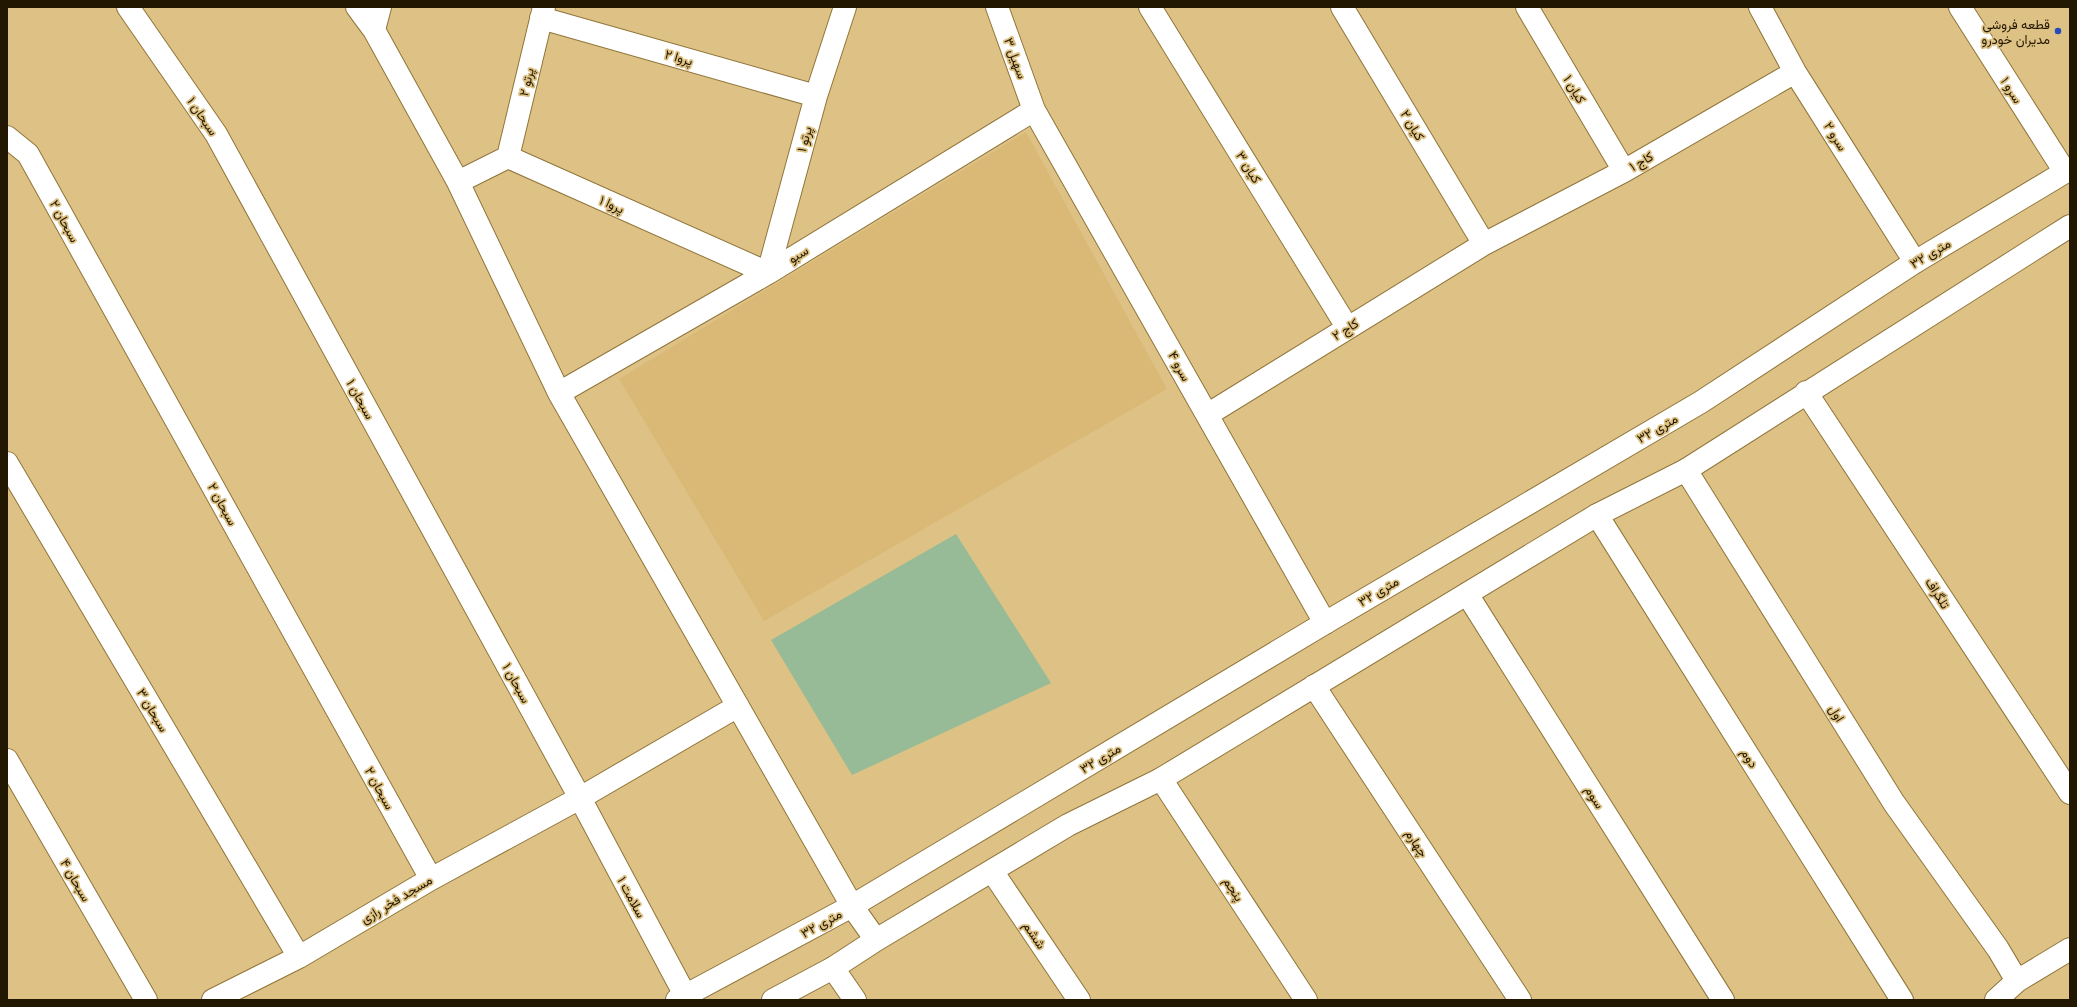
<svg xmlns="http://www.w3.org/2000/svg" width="2077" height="1007" font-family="Montserrat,Vazirmatn,sans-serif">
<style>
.built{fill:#d9b975}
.green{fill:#96bb96}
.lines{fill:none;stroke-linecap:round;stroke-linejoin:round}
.street-casing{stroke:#90753a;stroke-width:24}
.secondary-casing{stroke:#90753a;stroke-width:24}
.street{stroke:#fff;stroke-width:22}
.secondary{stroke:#fff;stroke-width:22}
.poi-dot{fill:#254ab9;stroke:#dec285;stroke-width:1.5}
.labels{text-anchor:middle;stroke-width:3.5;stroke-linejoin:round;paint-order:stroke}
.poi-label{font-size:13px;fill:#221701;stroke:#dec285;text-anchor:end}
.street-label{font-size:13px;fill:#221701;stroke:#dec285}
</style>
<rect width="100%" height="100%" fill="#dec285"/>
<path class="built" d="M1026,132L1167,389L764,621L619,379Z"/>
<path class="green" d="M956,534L1051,683L852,775L771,640Z"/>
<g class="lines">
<defs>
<path id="street" d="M128,7L216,134L580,798L685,995
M357,7L374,30L458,182L559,393L852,906
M997,7L1034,110L1325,623
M1150,7L1347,327
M1342,7L1484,244
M1527,7L1624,171
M1760,7L1795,72L1915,262
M1960,7L2065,172
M541,18L816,96
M374,30L380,7
M7,137L28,154L431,879
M508,157L544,7
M458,182L508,157L768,273L816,96L845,7
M559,393L768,273L1034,110
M1207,415L1484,244L1624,171L1795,72
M7,463L299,957
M1686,470L1894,803L1998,949L2017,981L1996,1000
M1597,515L1902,1000
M1467,594L1723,1000
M1314,686L1520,1000
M7,760L146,1000
M1161,779L1306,1000
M992,871L1079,1000
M833,968L855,1000
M2017,981L2070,949
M213,1000L299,957L431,879L580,798L738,706"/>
<path id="secondary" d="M1806,392L2070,793
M852,906L876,940
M677,1000L852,906L1325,623L1701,402L1915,262L2070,169
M773,1000L833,968L876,940L1068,825L1161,779L1597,515L1686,470L2070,226"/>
</defs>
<use href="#street" class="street-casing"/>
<use href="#secondary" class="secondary-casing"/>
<use href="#street" class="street"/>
<use href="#secondary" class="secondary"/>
</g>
<circle class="poi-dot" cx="2058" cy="31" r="4"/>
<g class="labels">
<g class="poi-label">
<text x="2050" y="29">قطعه فروشی<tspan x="2050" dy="15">مدیران خودرو</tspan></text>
</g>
<g class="street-label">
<text transform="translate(679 57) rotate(16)" y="5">پروا ۲</text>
<text transform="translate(1016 58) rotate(70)" y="5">سهیل ۳</text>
<text transform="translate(526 82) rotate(-77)" y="5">پرتو ۲</text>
<text transform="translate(1575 89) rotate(59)" y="5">کیان ۱</text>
<text transform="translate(2012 90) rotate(58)" y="5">سرو ۱</text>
<text transform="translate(203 116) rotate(56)" y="5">سبحان ۱</text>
<text transform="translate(1413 125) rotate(59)" y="5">کیان ۲</text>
<text transform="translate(1836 136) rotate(58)" y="5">سرو ۲</text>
<text transform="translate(804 139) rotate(-75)" y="5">پرتو ۱</text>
<text transform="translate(1641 161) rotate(-30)" y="5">کاج ۱</text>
<text transform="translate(1249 167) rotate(58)" y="5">کیان ۳</text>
<text transform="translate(612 204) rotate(24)" y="5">پروا ۱</text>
<text transform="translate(65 221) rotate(61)" y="5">سبحان ۲</text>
<text transform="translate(1930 253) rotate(-31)" y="5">۳۲ متری</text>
<text transform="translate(798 254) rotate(-32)" y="5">سبو</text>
<text transform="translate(1345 329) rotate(-32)" y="5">کاج ۲</text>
<text transform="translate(1180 366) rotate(61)" y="5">سرو ۴</text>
<text transform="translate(361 399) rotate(61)" y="5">سبحان ۱</text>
<text transform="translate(1657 428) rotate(-30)" y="5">۳۲ متری</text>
<text transform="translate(223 504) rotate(61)" y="5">سبحان ۲</text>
<text transform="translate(1378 591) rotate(-31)" y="5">۳۲ متری</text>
<text transform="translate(1938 593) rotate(57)" y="5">تلگراف</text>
<text transform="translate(517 683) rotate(61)" y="5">سبحان ۱</text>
<text transform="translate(153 710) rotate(59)" y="5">سبحان ۳</text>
<text transform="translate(1837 713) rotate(58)" y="5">اول</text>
<text transform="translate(1100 758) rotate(-31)" y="5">۳۲ متری</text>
<text transform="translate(1750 758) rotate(58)" y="5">دوم</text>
<text transform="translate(380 788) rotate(61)" y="5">سبحان ۲</text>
<text transform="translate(1595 797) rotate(58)" y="5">سوم</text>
<text transform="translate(1417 843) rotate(57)" y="5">چهارم</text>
<text transform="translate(76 880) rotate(60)" y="5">سبحان ۴</text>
<text transform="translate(1234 889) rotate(57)" y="5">پنجم</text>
<text transform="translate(632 897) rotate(62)" y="5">سلامت ۱</text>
<text transform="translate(396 899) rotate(-31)" y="5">مسجد فخر رازی</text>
<text transform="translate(821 923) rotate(-29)" y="5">۳۲ متری</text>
<text transform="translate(1035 935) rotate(56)" y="5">ششم</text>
</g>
</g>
<rect width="2077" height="1007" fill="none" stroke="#221701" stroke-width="16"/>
</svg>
